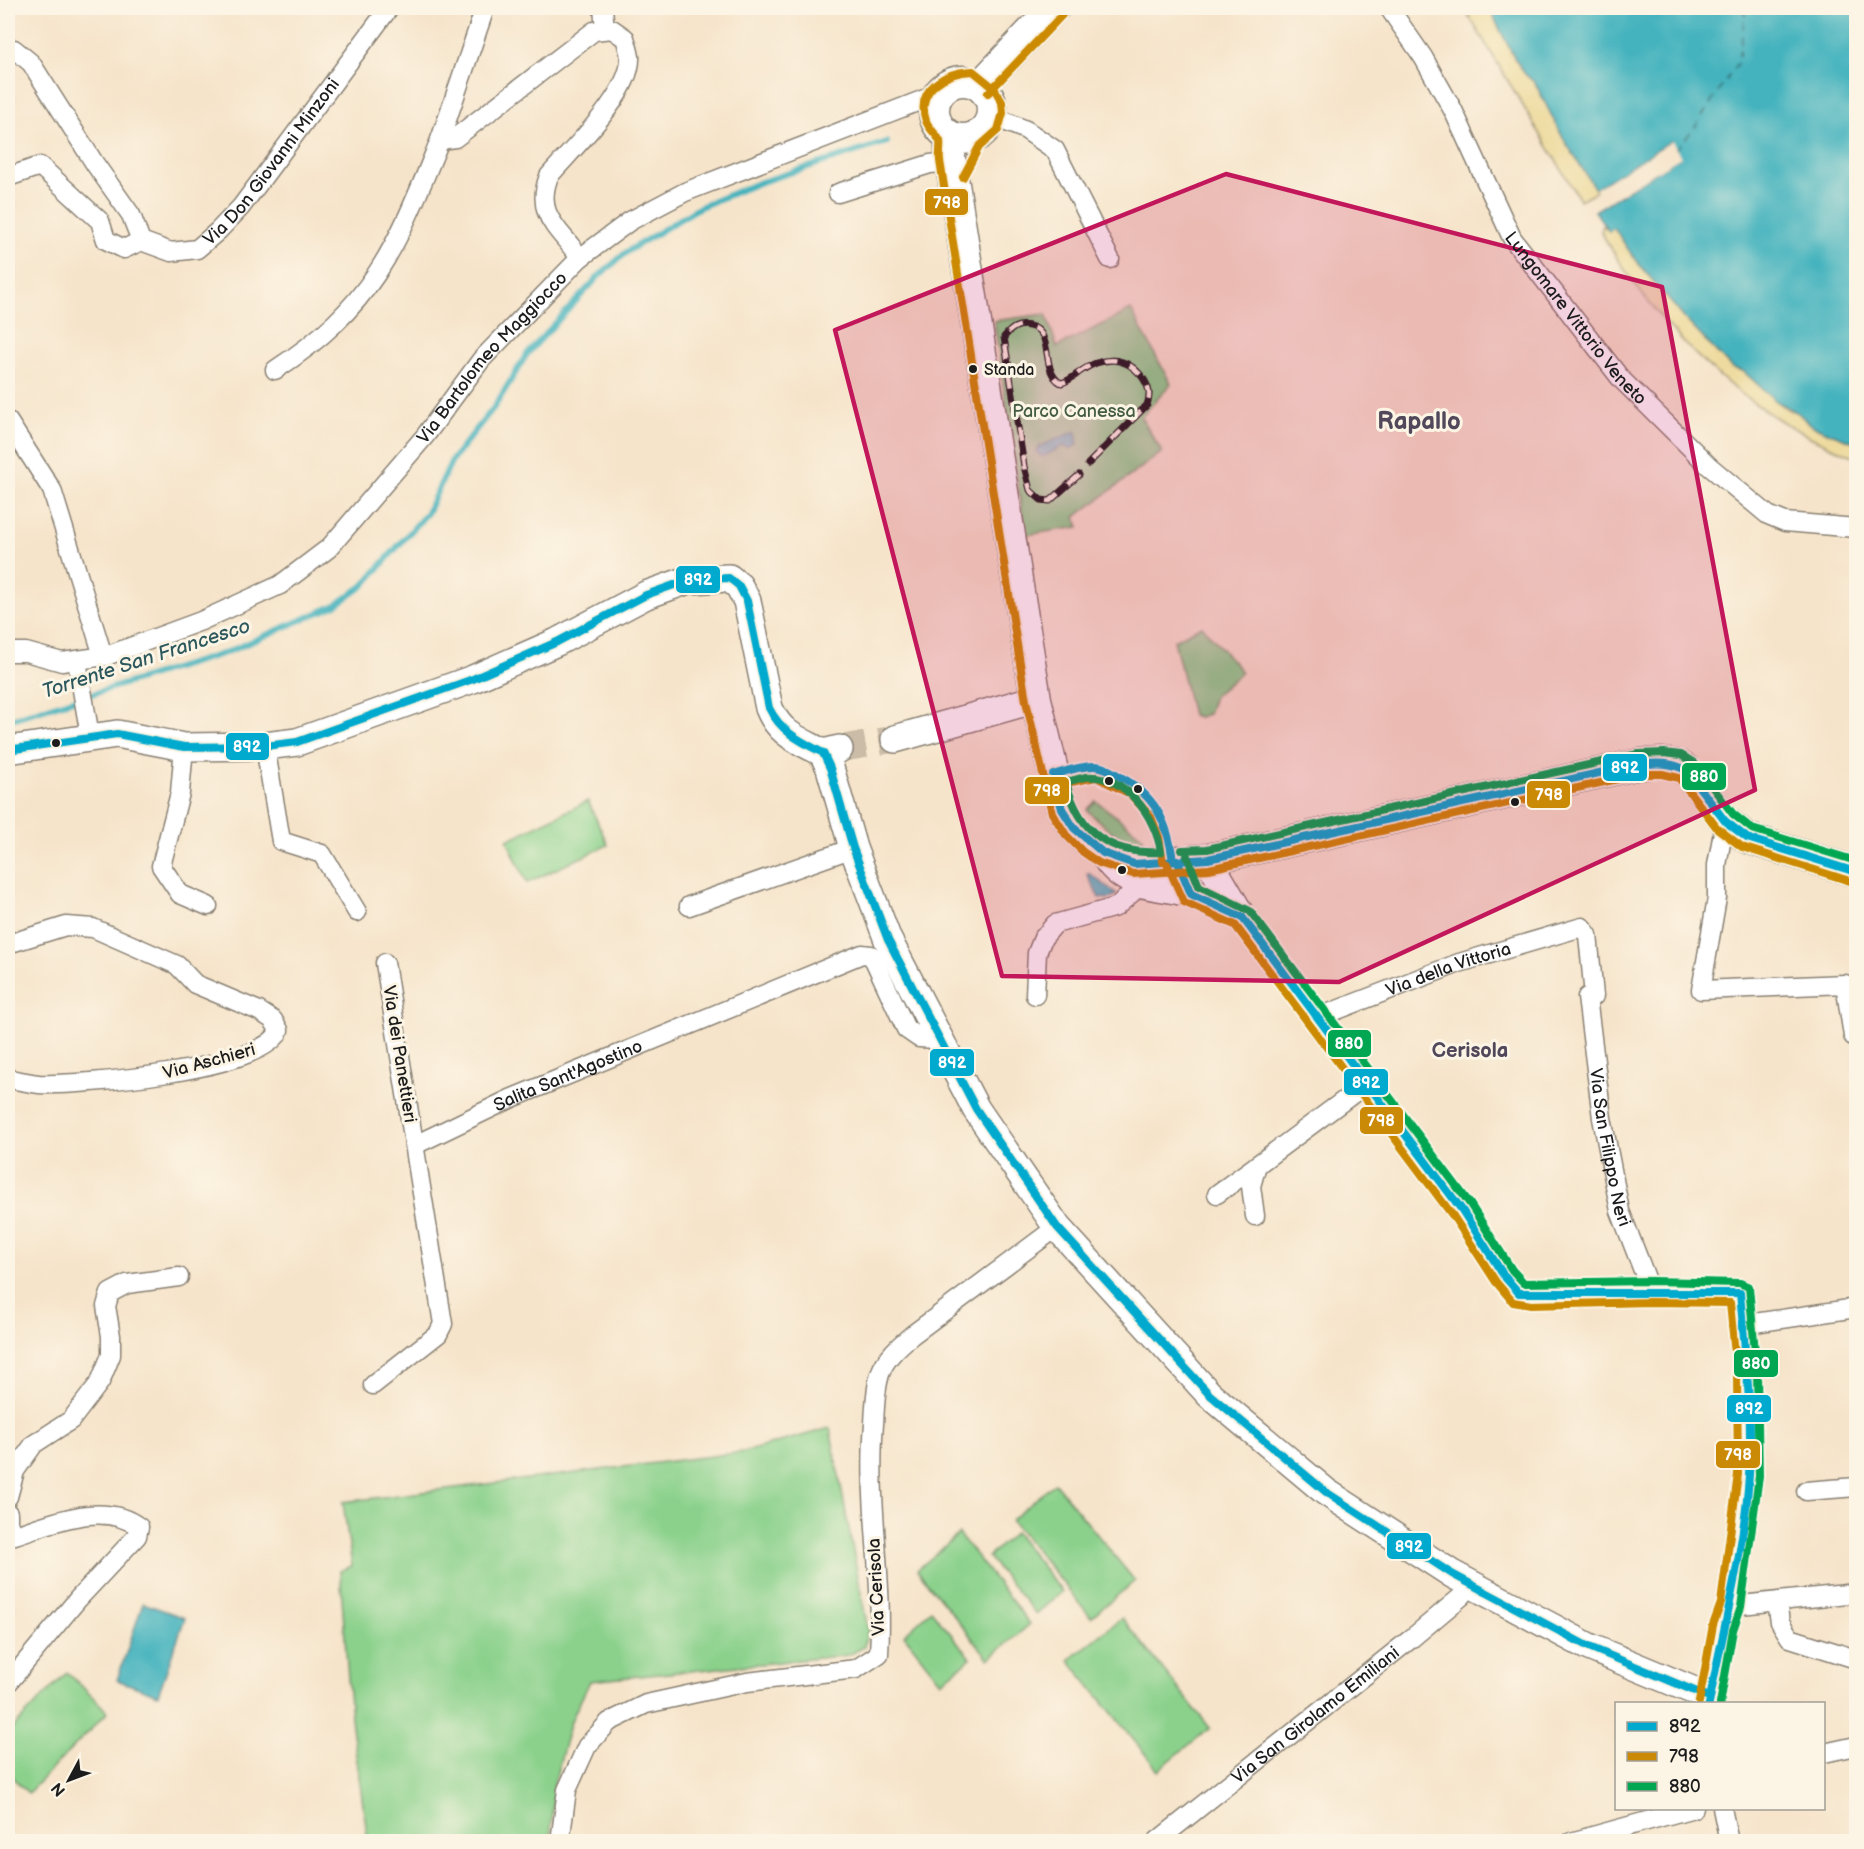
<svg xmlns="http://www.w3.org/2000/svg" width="1864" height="1849" font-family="'Balsamiq Sans',sans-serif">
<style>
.green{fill:#8bd18c;stroke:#547654;stroke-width:1.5}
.sand{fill:#eeda9e;stroke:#857b5d;stroke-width:1.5}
.water{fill:#44b3be;stroke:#30686d;stroke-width:1.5}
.pier{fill:#f6e4ca}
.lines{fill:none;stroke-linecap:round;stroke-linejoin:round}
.stream{stroke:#44b3be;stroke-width:6}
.ferry{stroke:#2c585d;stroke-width:1.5;stroke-dasharray:8 6;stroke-linecap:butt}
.secondary-tunnel{stroke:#cabca7;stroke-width:27;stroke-dasharray:27 14;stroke-linecap:butt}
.street-casing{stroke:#898073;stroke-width:21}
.secondary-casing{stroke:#898073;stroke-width:30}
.primary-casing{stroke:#898073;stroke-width:33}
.street{stroke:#fff;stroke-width:18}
.secondary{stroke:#fff;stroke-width:27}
.primary{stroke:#fff;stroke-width:30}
.rail-casing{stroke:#1c1c1c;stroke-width:7}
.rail{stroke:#fcf5e5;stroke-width:4.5;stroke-dasharray:14;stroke-linecap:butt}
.bus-1-casing{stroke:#fcf5e5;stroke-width:12}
.bus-2-casing{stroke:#fcf5e5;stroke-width:12}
.bus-3-casing{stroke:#fcf5e5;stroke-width:12}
.bus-1{stroke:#00a9ce;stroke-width:8}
.bus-2{stroke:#cb8a06;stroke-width:8}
.bus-3{stroke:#00a651;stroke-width:8}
.marked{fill:#c2185b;fill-opacity:0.2;stroke:#c2185b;stroke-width:4.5;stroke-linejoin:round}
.bus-dot{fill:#1c1c1c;stroke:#fcf5e5;stroke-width:2}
.labels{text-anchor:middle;stroke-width:6;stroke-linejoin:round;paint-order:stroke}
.bus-label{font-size:16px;fill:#1c1c1c;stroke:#fcf5e5;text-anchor:start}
.street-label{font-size:18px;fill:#1c1c1c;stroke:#fcf5e5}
.park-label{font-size:18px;fill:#435b43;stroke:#fcf5e5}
.water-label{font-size:20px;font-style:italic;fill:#2c585d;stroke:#fcf5e5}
.neighbourhood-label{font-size:20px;font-weight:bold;fill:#51495b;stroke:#fcf5e5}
.district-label{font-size:24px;font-weight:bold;fill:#51495b;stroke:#fcf5e5}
.line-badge{stroke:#fcf5e5;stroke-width:2}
.badge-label{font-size:16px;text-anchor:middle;font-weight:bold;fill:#fff}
</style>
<rect width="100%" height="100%" fill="#fcf5e5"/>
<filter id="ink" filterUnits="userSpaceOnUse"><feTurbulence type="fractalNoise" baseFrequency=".0167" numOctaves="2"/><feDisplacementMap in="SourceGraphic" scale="12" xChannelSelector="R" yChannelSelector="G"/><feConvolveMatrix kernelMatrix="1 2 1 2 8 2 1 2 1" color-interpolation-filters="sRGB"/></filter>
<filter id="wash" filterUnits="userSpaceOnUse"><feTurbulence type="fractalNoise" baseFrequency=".008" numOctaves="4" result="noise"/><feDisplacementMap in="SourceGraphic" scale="24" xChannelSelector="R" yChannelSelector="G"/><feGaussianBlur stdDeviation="1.35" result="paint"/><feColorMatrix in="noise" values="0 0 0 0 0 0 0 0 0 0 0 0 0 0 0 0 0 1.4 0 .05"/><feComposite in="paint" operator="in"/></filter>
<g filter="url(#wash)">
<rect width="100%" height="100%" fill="#f6e4ca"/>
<path class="green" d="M1131,310L1171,384L1141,417L1162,452L1075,517L1079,527L1025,535L994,321L1046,314L1057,347Z
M1202,626L1242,672L1214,696L1208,714L1199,717L1192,715L1174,640Z
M588,801L608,845L527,883L507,840Z
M1096,801L1143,837L1144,847C1119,841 1106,828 1087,810Z
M830,1428L868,1630L864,1647L849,1655L590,1681L571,1721L554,1784L551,1833L545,1838L529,1842L368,1841L351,1719L340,1571L352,1566L343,1502L744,1452Z
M1055,1483L1135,1581L1091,1617L1011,1520Z
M1015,1532L1062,1592L1036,1614L988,1557Z
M959,1534L1030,1624L989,1659L917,1570Z
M931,1610L971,1658L941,1682L904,1635Z
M1122,1618L1210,1728L1158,1770L1069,1660Z
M67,1672L108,1712L28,1793L8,1773V1733Z"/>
<path class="sand" d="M1464,8H1489L1515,59L1525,74L1535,83L1563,138L1597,191L1580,200Z
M1603,224L1605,228L1614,227L1634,258L1685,319L1732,368L1743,371L1769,395L1787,409L1797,412L1813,426L1856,443V457C1745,416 1660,333 1601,232Z"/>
<path class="water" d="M1489,8H1856V443L1813,426L1797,412L1776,401L1743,371L1732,368L1685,319L1634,258L1614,228L1609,232L1595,211L1680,157L1671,141L1595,189L1563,138L1535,83L1525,74L1515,59Z
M1076,431L1078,445L1070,449L1063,446L1045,456H1040L1037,451L1040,446Z
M1089,873L1117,894L1109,899L1099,898L1087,874Z
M143,1603L185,1618L158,1695L117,1680Z"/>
<path class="pier" d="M1672,141L1681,157L1604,204L1603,202L1677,156L1670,145L1597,192L1595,189Z"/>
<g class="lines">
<path class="stream" d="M8,720L225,653L336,605L363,586L427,513L452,460L495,406L527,354L600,275L628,251L700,207L758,183L887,142"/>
<path class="ferry" d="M1676,149L1693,130L1738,62L1746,8"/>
</g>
</g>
<g filter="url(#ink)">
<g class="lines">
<path class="secondary-tunnel" d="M839,749L895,739
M1710,1689L1723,1627"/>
<defs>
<g id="street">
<path d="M485,8L440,140L455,138L594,31L612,29L625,38C627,44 629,51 630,57C632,93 572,149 549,176C534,215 559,228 580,258"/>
<path d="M603,8L605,29"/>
<path id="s1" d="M1389,8L1423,57L1453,110L1512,238L1621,379L1709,466L1768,515L1785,522L1856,528"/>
<path id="s2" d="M8,49H14L31,63L95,164L131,215L141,241L171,252L197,249L218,231L241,207L389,8"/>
<path d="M992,116L1026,130L1055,150L1110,259"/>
<path d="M8,177L40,166L100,221L106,240L124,249L141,241"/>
<path d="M838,193L930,164L950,162"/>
<path d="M275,370C375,305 397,245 440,140"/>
<path d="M8,421L52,490L103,656"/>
<path id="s3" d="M8,652H26L62,662L106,656L201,621L280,585L329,548L425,436L481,360L580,258L630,221L685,192L940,93"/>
<path d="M77,661L90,736"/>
<path d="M265,746L281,841L322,854L357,912"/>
<path d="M184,747L180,793L161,866L180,894L208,906"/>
<path d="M1725,821L1717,865V898L1701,990L1845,984L1853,1036H1856"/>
<path d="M689,906L853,848"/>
<path d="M8,944L66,926L93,928L177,965L195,984L259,1011L273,1020L279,1030C269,1070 77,1086 39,1084C29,1083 18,1080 8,1079"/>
<path d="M1035,995L1037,953L1043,938L1055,924L1116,907L1142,884"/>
<path id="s4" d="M1587,997L1602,1118L1620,1211L1651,1291"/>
<path id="s5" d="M1319,1017L1459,963L1582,927L1588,935L1594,996"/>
<path id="s6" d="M415,1145L510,1099L862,954L871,955L875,962L906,1029L919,1038L937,1039"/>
<path d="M1217,1194L1257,1165"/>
<path d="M1255,1216L1251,1186L1257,1165L1366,1084"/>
<path d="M1741,1325L1856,1308"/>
<path d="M373,1385L438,1334L443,1324L385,963"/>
<path d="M1806,1491L1856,1487"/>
<path d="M8,1497L15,1471L34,1444L71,1420L100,1382L111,1355V1336L106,1306L110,1293L127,1284L179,1277"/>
<path d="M8,1513V1524L15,1535C52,1523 104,1500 139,1527L137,1536L78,1599L8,1683"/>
<path d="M1777,1602L1780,1622L1790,1638L1856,1659"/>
<path d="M1731,1606L1856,1593"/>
<path d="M1824,1753L1856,1746"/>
<path d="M1722,1808L1729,1842"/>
<path d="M560,1842L567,1790L587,1746L609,1722L646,1704L747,1682L856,1669L879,1654C884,1578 867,1501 874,1424C875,1408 875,1390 880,1374C885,1358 900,1345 912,1335L1057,1227"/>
<path id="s7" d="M1156,1842L1412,1638L1462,1596L1471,1584"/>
<path d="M1571,1842L1694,1808"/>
</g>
<path id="secondary" d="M895,739L1036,699
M8,750L117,734L184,747L265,746L297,742L473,679L557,642L646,595L688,580L729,578L739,586L747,601L769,708C780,735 799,740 823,753L839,749
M823,753L830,768L853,848L888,940L976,1109L1057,1227L1209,1394L1326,1492L1452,1574L1589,1647L1709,1697
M1103,853C1126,894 1161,882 1198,896C1213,902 1227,910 1241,917
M1208,859L1242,917L1462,1210L1504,1276L1519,1293L1531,1295L1651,1291L1740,1293L1747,1374L1749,1475L1731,1606L1723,1627"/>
<path id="primary" d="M934 110a29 29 0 1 1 58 0a29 29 0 1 1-58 0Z
M980,86L1054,8
M950,136V159L1036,699L1062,809L1074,828L1090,844L1103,853L1134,864L1208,859L1640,764L1663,763L1677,765L1686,770L1725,821L1747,838L1856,872"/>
</defs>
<use href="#street" class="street-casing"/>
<use href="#secondary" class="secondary-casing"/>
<use href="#primary" class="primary-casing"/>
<use href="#street" class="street"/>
<use href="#secondary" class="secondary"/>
<use href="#primary" class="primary"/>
<defs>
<path id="rail" d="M1079,475L1050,501L1041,500L1030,490L1024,466L1004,337C1011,329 1018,323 1029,326C1056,331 1039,371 1061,383C1070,381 1074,376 1081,371C1103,356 1126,355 1143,378C1149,387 1151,394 1147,405L1088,464"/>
</defs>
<use href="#rail" class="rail-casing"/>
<use href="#rail" class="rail"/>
<defs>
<path id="bus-1" d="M8,750L117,734L184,747L265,746L297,742L473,679L557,642L646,595L688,580L729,578L739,586L747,601L769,708C781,732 800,741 823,753
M823,753L830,768L853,848L888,940L976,1109L1057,1227L1209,1394L1326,1492L1452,1574L1589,1647L1709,1697
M1177,860L1191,894L1242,917L1462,1210L1504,1276L1519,1293H1740C1745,1353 1753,1415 1749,1475C1744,1553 1723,1628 1709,1704
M1173,861C1168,822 1155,795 1119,776C1111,771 1103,766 1094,766C1080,766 1066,771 1053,775L1062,809L1074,828L1103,853L1134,864L1208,859L1640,764C1657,763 1671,762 1686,770L1725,821L1747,838L1856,872"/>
<path id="bus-2" d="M988,93L1062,15
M963,177L979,147L998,130L1003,113L1002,102L994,88L973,71C945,72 915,89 926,121C929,129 937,135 940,141C941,146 939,155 940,161L1026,701L1052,813L1066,835L1083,852L1099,863L1133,874L1209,869L1641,774H1662L1679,778L1717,828L1742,847L1853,882
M1056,785L1096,777L1130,794L1151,817L1159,837L1163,862
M1167,864L1184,902L1235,925L1453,1216L1496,1282L1513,1302L1531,1305L1651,1302L1730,1303L1737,1375L1738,1474L1721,1603L1713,1625L1699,1702"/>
<path id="bus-3" d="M1085,777C1125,773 1156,817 1161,852C1109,855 1079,832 1066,782Z
M1182,850L1207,849L1638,754L1664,753L1681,755L1694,763L1733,814L1752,829L1856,861
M1187,856L1199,886L1250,911L1470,1204L1512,1270L1524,1283L1651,1281L1740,1283L1749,1287L1757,1373L1759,1476L1741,1607L1733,1630L1720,1704"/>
</defs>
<use href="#bus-1" class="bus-1-casing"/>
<use href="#bus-2" class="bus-2-casing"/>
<use href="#bus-3" class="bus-3-casing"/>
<use href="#bus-1" class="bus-1"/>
<use href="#bus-2" class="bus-2"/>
<use href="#bus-3" class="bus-3"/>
</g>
</g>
<path class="marked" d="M1226,174L1662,287L1755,790L1339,982L1002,976L835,330Z"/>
<g class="bus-dot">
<circle cx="973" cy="369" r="5"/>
<circle cx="56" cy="743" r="5"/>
<circle cx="1109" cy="781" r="5"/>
<circle cx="1138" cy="789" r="5"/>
<circle cx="1515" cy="802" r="5"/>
<circle cx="1122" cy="870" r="5"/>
</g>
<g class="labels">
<g class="bus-label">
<text x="984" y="375">Standa</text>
</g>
<g class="street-label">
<text dy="6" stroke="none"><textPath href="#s2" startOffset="411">Via Don Giovanni Minzoni</textPath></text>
<text dy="6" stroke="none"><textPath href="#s1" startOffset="364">Lungomare Vittorio Veneto</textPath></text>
<text dy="6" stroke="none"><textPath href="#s3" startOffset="600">Via Bartolomeo Maggiocco</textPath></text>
<text dy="6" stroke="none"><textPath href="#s5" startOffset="138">Via della Vittoria</textPath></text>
<text transform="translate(400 1054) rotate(81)" y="6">Via dei Panettieri</text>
<text transform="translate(209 1061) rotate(-15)" y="6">Via Aschieri</text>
<text dy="6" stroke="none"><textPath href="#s6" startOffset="168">Salita Sant'Agostino</textPath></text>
<text dy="6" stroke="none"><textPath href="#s4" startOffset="152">Via San Filippo Neri</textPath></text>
<text transform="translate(876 1587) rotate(-93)" y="6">Via Cerisola</text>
<text dy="6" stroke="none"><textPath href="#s7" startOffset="204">Via San Girolamo Emiliani</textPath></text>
</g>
<g class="park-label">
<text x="1074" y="417">Parco Canessa</text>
</g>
<g class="water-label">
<text transform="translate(146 658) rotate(-18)" y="7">Torrente San Francesco</text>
</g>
<g class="neighbourhood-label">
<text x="1470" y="1057">Cerisola</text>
</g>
<g class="district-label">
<text x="1419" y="429">Rapallo</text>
</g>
</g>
<g class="line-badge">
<rect x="924" y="188" width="45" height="28" rx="6" fill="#cb8a06"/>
<rect x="675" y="565" width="46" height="29" rx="6" fill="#00a9ce"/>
<rect x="225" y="732" width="45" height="29" rx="6" fill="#00a9ce"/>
<rect x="1602" y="753" width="46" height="29" rx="6" fill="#00a9ce"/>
<rect x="1681" y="762" width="46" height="29" rx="6" fill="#00a651"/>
<rect x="1024" y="776" width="46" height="29" rx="6" fill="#cb8a06"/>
<rect x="1526" y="780" width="45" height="29" rx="6" fill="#cb8a06"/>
<rect x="1327" y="1029" width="45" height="29" rx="6" fill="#00a651"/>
<rect x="929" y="1048" width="46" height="29" rx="6" fill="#00a9ce"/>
<rect x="1343" y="1068" width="46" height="28" rx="6" fill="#00a9ce"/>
<rect x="1359" y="1106" width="45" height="29" rx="6" fill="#cb8a06"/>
<rect x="1733" y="1349" width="46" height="29" rx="6" fill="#00a651"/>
<rect x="1726" y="1394" width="46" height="29" rx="6" fill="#00a9ce"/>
<rect x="1715" y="1440" width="46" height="29" rx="6" fill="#cb8a06"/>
<rect x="1386" y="1532" width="46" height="28" rx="6" fill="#00a9ce"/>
</g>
<g class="badge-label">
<text x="947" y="208">798</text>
<text x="698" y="585">892</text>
<text x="247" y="752">892</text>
<text x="1625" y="773">892</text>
<text x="1704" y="782">880</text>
<text x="1047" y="796">798</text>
<text x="1549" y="800">798</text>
<text x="1349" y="1049">880</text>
<text x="952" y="1068">892</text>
<text x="1366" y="1088">892</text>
<text x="1381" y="1126">798</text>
<text x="1756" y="1369">880</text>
<text x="1749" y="1414">892</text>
<text x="1738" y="1460">798</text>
<text x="1409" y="1552">892</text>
</g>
<rect width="1864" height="1849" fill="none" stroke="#fcf5e5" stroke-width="30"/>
<rect x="1615" y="1702" width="210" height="108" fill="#fcf5e5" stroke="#a29e95" stroke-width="1.5"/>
<rect x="1627" y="1722" width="30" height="9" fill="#00a9ce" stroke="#a29e95" stroke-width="1.5"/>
<text x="1669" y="1732" font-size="18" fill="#1c1c1c">892</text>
<rect x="1627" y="1752" width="30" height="9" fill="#cb8a06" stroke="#a29e95" stroke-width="1.5"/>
<text x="1669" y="1762" font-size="18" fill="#1c1c1c">798</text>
<rect x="1627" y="1782" width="30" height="9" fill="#00a651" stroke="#a29e95" stroke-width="1.5"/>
<text x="1669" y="1792" font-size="18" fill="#1c1c1c">880</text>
<g transform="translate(69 1780) rotate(229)" stroke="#fcf5e5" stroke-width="4.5" paint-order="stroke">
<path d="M0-4.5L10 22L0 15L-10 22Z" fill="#1c1c1c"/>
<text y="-9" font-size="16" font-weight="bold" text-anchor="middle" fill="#1c1c1c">N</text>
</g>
</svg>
